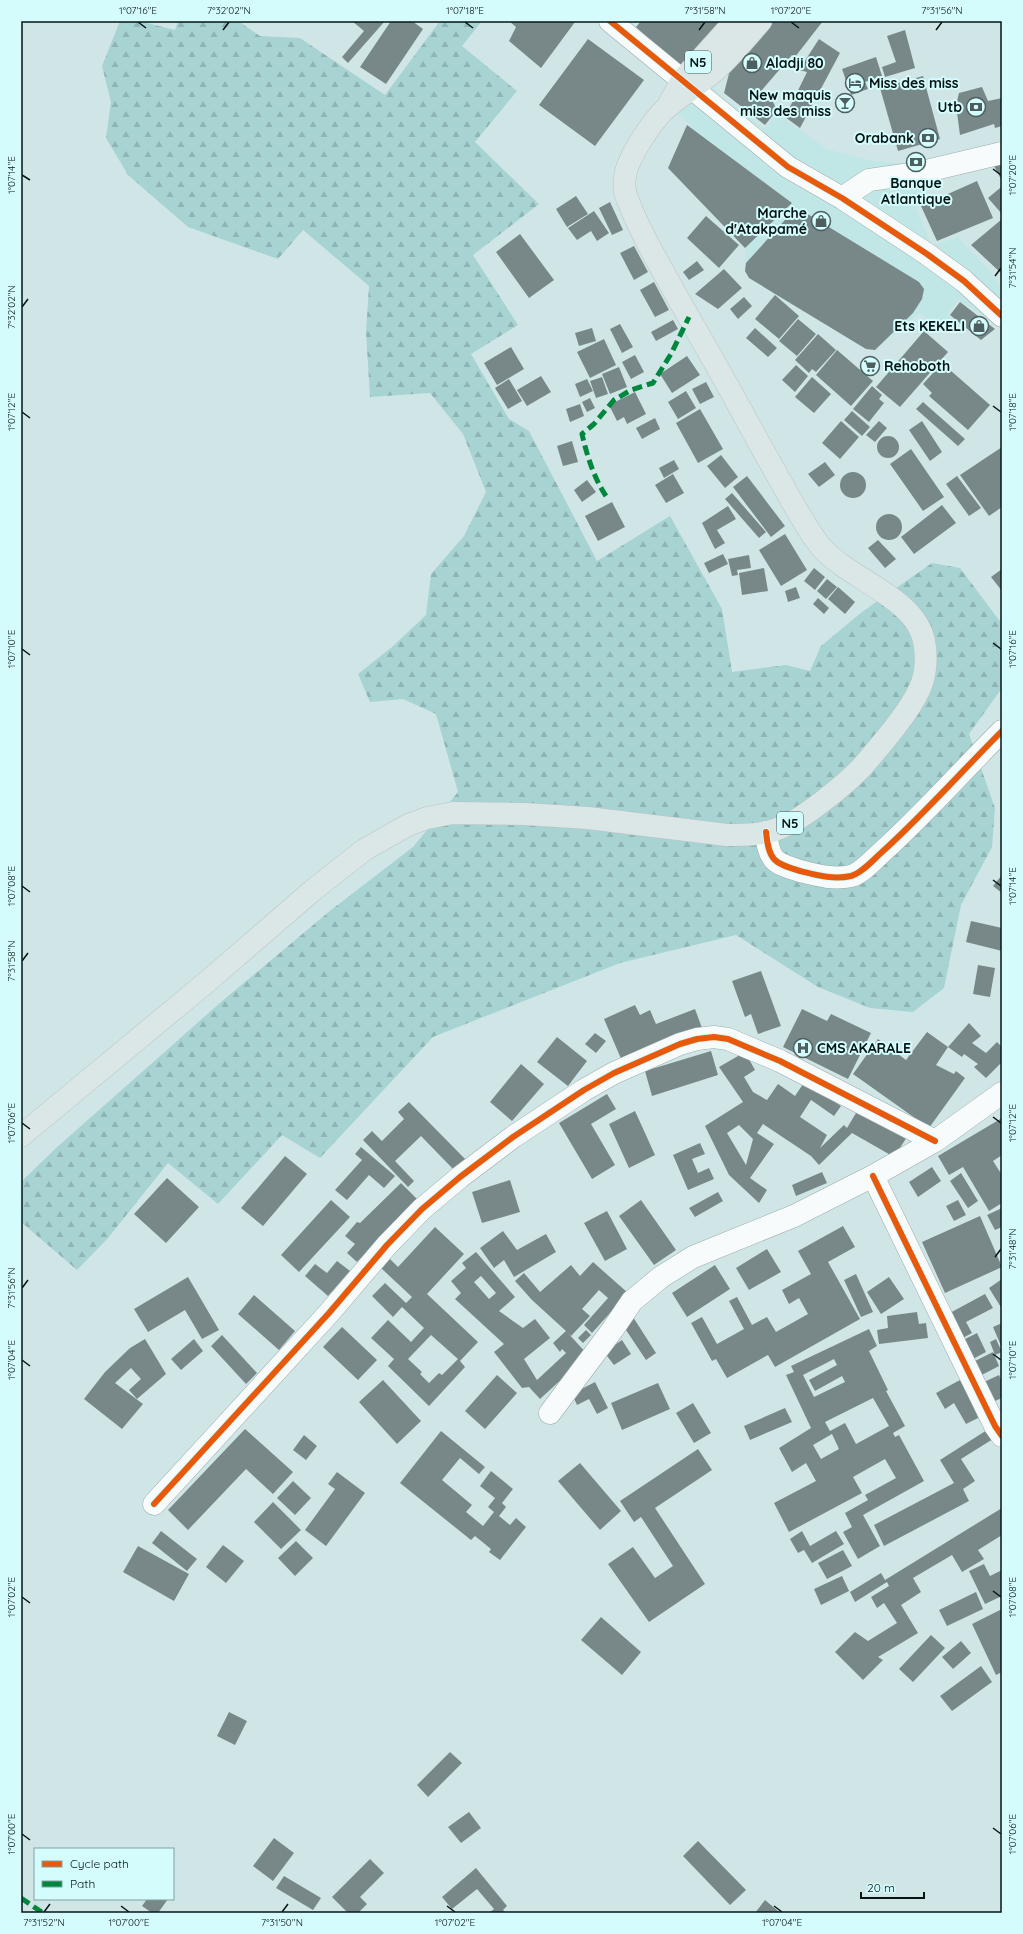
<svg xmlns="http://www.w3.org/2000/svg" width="1023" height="1934" font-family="Quicksand,sans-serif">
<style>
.built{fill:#c1e6e6}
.forest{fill:url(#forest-firs)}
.building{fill:#788888;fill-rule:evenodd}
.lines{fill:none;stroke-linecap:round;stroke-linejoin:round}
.minor-casing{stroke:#9bacac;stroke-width:23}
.major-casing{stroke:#b8c3c3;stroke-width:23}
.minor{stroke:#f8fbfb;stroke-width:22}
.major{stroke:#dbe7e7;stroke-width:22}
.quiet{stroke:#00873e;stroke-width:5;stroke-dasharray:10 5;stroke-linecap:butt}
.cycleway-casing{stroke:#d4fcfc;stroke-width:8}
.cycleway{stroke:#e8590c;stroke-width:6}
.ticks{fill:none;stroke:#061414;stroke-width:1.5}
.labels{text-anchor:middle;stroke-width:4;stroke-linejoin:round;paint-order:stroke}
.shield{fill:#d4fcfc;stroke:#445a5a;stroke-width:1}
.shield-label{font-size:13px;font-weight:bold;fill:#061414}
.poi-label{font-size:14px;font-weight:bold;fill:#061414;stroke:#d4fcfc;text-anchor:end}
.neatline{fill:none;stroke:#061414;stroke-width:1.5}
.ticks-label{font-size:10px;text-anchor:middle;fill:#061414}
</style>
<defs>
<pattern id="forest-firs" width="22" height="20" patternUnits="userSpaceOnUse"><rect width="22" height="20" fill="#a7d3d2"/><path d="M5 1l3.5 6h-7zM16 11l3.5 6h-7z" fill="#8eb4b3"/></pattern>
</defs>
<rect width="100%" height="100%" fill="#d0e6e6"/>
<path class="built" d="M706,83L764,129L777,114L827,149L872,161L913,164L930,199L915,206L932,246L958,237L992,273L1002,289V328L958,300L947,315L953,320L945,331L920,313L875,350L866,349L749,278L745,271V248L668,168L690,124L678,115Z"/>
<path class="forest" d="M120,21H139L175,30L178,21H238L260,36L300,38L385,95L440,21H482L462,46L517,91L475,142L539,204L473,255L518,325L471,354L509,419L529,431L597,561L670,516L722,609L732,672L786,665L810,671L821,646L862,612L932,563L960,568L1002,624V688L969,734L995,808L992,847L961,905L944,988L913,1012L870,1008L818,987L736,935L620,963L433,1037L320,1158L282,1135L218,1204L168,1163L108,1238L77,1270L21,1222V1182L55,1149L221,1002L331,910L413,847L458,792L436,714L403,699L370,702L358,674L392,647L426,615L431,574L464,536L486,492L463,434L430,393L370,397L366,332L369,286L303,230L278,259L188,227L128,175L106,138L111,102L102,66Z"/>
<path class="building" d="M352,21H385L348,63L342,57L364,31Z
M391,21H412L423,29L386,84L360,67Z
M509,21H575V22L541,68L509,41L516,27Z
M641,21H729L684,71L636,27Z
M769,21H823L795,57L792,55L762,90L771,98L777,110L765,125L724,93L731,66Z
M905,30L915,68L885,77L882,67L896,62L887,36Z
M588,39L644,80L595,146L539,105Z
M819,39L840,53L800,128L785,117L807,72L799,70Z
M876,57L882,76L865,82L868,89L851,95L842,69Z
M923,76L940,139L898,151L880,88Z
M982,87L988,101L1002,98V126L995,128L994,124L960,135L956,105L959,93Z
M687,125L792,203L745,248L668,168Z
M1002,164V181L994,166Z
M977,181L993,218L937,241L921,206Z
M1000,188L1002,190V214L988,198Z
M576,196L588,214L567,227L556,209Z
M610,202L623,230L612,235L599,208Z
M794,210H801L919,282L924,289L922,299L913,313L875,350L866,349L749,278L745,271L746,263Z
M594,211L609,233L597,241L591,231L577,240L568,228Z
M706,216L739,245L719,268L687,238Z
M1002,219V274L971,245Z
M520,234L554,280L529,298L496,252Z
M634,246L648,272L634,280L620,253Z
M697,261L704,270L689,280L683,272Z
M724,269L742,288L718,309L695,294Z
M654,282L669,310L655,317L640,290Z
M775,295L799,316L779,339L755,319Z
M744,297L752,306L738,319L730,309Z
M960,302L995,329L981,340L950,315Z
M798,319L816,334L797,356L779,341Z
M673,320L678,329L656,341L651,332Z
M620,324L633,347L622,353L610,329Z
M592,328L596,341L579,346L575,333Z
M755,328L777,348L768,357L746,338Z
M924,331L948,352L900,407L876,387Z
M818,334L836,350L816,372L812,369L809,373L795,360Z
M604,339L616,365L590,378L577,352Z
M511,347L524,369L497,385L484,363Z
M837,350L873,381L851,406L816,375Z
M635,355L644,372L631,379L622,362Z
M687,356L700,375L672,393L660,374Z
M942,363L990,405L968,430L929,396L932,393L923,384Z
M796,365L808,376L795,392L782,380Z
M619,367L627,387L610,394L602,374Z
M541,376L551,392L527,406L517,390Z
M602,377L608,394L596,398L590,381Z
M812,377L831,394L814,413L795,397Z
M509,379L522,401L508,409L495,388Z
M587,379L593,391L580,397L575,384Z
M706,382L714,397L700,404L692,389Z
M872,386L882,395L879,399L884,403L869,422L853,409Z
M686,391L696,408L678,419L668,402Z
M635,392L646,414L627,424L624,417L617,421L609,405Z
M590,398L595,408L587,412L582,402Z
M923,402L965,439L958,446L916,409Z
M580,404L584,416L570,422L566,409Z
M700,409L723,449L698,463L676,423Z
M852,411L870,427L862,436L844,420Z
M655,418L660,429L642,439L636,428Z
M841,421L859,437L840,459L822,443Z
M879,421L887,428L875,442L866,435Z
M922,421L942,452L930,461L909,430Z
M877 447a11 11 0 1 1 22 0a11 11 0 1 1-22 0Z
M572,441L578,462L563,466L557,446Z
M1002,447V507L989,516L960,475Z
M911,449L944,497L923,511L890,464Z
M721,455L738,477L725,488L707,466Z
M674,460L679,469L664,478L659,468Z
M825,462L835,475L819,487L808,474Z
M840 485a13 13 0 1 1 26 0a13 13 0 1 1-26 0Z
M673,474L684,493L666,503L655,485Z
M747,476L785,526L771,537L733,487Z
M957,476L981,508L969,516L946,484Z
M587,480L596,492L582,502L574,490Z
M732,493L766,532L759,538L725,499Z
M612,502L625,527L598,541L585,516Z
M942,505L956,523L914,554L901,537Z
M728,506L736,519L717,530L725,543L715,549L702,523Z
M876 527a13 13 0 1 1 26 0a13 13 0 1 1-26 0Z
M785,534L807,570L781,586L759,550Z
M878,540L896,559L885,568L868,548Z
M723,554L728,564L709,573L704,563Z
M749,555L751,568L737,570L738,575L732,576L728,559Z
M764,568L768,591L742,595L739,573Z
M814,568L825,577L815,590L804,581Z
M1002,569V591L991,577Z
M827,579L837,587L826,599L817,591Z
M796,587L800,598L788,602L785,591Z
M838,587L855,602L845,614L828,599Z
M818,598L829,608L824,614L813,604Z
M1002,875V893L993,886Z
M971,921L1002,928V951L966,942Z
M978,965L995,968L990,997L973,994Z
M761,971L781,1026L758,1034L751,1014L745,1017L732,981Z
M635,1005L640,1015L650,1010L656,1024L695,1009L702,1028L622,1061L604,1019Z
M802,1009L827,1021L831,1014L871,1033L848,1079L783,1047Z
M969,1023L981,1036L972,1043L986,1053L997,1042L1002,1047V1062L986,1078L974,1067L978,1064L964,1054L962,1057L948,1047Z
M927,1032L948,1047L936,1065L954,1074L956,1071L965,1078L929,1128L853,1074L878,1039L906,1060Z
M595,1033L606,1041L596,1053L585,1044Z
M557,1037L587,1061L568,1086L537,1062Z
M711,1051L718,1075L652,1096L645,1071Z
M745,1052L755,1070L744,1077L753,1092L767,1100L778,1084L795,1096L805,1081L841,1106L834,1116L811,1100L800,1117L827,1135L820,1148L844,1125L847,1128L859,1108L907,1137L894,1157L852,1133L819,1165L811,1156L763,1124L757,1133L774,1144L750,1178L767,1190L759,1203L729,1175L705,1126L743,1102L719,1067ZM739,1125L753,1139L746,1165L727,1133Z
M521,1064L544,1084L512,1121L490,1102Z
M607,1094L616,1109L591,1124L615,1165L592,1179L559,1123Z
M409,1102L466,1160L455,1171L421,1136L395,1161L414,1181L408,1187L363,1140L372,1131L382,1141L404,1119L398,1112Z
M635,1111L655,1155L629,1168L609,1124Z
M1002,1118V1155L993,1161L1002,1175V1203L989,1211L963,1167L949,1175L938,1156Z
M700,1143L705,1154L692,1159L698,1173L709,1168L714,1179L688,1190L673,1155Z
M361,1147L395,1176L384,1188L369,1175L347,1200L335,1190L362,1160L355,1154Z
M285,1156L307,1174L263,1226L241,1208Z
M932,1167L941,1181L918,1197L909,1182Z
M822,1172L827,1183L796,1196L792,1185Z
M961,1173L978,1201L968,1208L950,1181Z
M167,1178L199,1207L166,1243L134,1214Z
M510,1180L520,1212L482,1223L472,1192Z
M401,1183L418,1200L357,1262L347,1253L355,1244L345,1236L357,1222L360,1223Z
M718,1192L723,1201L695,1217L689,1208Z
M331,1200L350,1217L299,1272L281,1255Z
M641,1200L676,1250L654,1265L619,1216Z
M958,1200L966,1215L954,1221L946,1206Z
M1002,1208V1227L995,1230L987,1215Z
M607,1211L627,1249L605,1261L584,1223Z
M980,1216L1002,1267L945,1293L922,1242Z
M843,1226L855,1247L828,1262L860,1319L775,1367L768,1355L727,1378L716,1359L712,1361L691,1323L702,1317L717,1344L744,1329L729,1301L737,1297L752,1325L767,1317L776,1332L808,1314L799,1298L789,1304L782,1290L811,1274L798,1251Z
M435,1227L464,1254L427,1294L478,1342L460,1361L465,1367L429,1406L388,1366L394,1359L371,1338L388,1320L411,1342L424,1328L402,1307L393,1317L372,1296L385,1283L406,1303L412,1297L381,1268L390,1259L398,1267ZM431,1335L458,1359L442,1375L439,1373L429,1383L420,1374L422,1372L408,1359Z
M503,1231L517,1250L546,1234L556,1252L514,1277L504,1260L494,1268L480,1248Z
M767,1249L781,1272L749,1290L736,1268Z
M476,1252L515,1297L499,1311L523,1328L535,1319L550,1338L524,1359L537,1380L566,1353L562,1349L560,1352L553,1343L566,1331L532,1300L515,1281L524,1273L540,1292L571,1265L580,1276L593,1262L628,1293L592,1333L584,1325L608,1298L599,1290L582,1309L590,1316L571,1336L567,1332L588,1355L540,1399L529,1387L522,1388L494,1352L504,1344L455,1299L461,1293L451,1281L466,1268L462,1263ZM481,1276L496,1293L489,1299L474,1282Z
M337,1261L350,1271L328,1296L305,1276L315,1264L327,1273Z
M715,1265L730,1289L687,1317L672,1293Z
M856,1274L873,1312L861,1317L844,1280Z
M188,1277L219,1330L202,1339L185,1310L148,1332L134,1309Z
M889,1277L904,1299L881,1314L867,1292Z
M1002,1279V1309L989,1288Z
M985,1294L993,1308L966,1322L972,1333L961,1339L948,1314Z
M254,1295L295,1331L279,1350L238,1314Z
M917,1312L919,1324L926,1323L928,1338L879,1344L877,1330L888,1328L887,1316Z
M633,1317L656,1353L646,1360L622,1324Z
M1002,1323V1348L993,1327Z
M342,1327L377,1360L358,1380L323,1347Z
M869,1329L877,1346L869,1351L888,1390L886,1391L905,1426L893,1433L895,1437L899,1435L924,1481L863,1515L880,1546L858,1559L843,1532L852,1527L845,1513L868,1500L865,1495L896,1478L885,1459L853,1477L862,1493L789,1532L774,1503L816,1481L806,1463L792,1472L779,1448L811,1428L786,1375L794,1372L791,1366ZM834,1359L837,1365L809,1380L815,1391L842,1376L845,1382L814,1397L803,1375ZM873,1398L889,1426L856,1444L845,1423L830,1431L825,1422ZM832,1434L839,1449L821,1459L813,1445Z
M586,1330L591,1335L583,1343L578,1338Z
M977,1333L986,1352L969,1361L959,1342Z
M222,1335L257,1373L246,1384L211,1346Z
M145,1339L166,1374L137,1399L129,1390L141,1379L131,1368L115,1383L143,1404L122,1429L84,1399L105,1372L130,1348Z
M194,1339L203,1351L181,1370L171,1359Z
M996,1339L1002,1352L995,1355L990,1342Z
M622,1340L631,1354L614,1365L604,1352Z
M993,1352L999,1366L976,1378L969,1364Z
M497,1375L517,1393L485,1429L465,1411Z
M999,1375L1002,1382V1398L990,1403L982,1383Z
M383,1380L421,1421L397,1444L359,1402Z
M960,1380L980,1417L966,1424L954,1403L945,1409L936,1393Z
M595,1382L608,1408L597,1414L589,1399L577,1405L572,1394Z
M658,1383L670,1409L622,1430L611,1403Z
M693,1403L711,1433L694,1443L676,1413Z
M785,1408L792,1422L750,1440L744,1426Z
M245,1429L293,1472L273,1494L246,1469L188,1530L168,1510Z
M987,1430L993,1439L961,1459L975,1481L963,1489L969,1501L884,1546L874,1525L954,1483L940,1460Z
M441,1431L485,1467L479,1474L460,1458L442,1480L472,1505L466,1512L483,1526L494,1512L488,1507L495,1498L480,1486L491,1471L513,1489L502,1503L506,1507L499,1516L510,1525L516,1518L526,1527L500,1560L489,1552L491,1549L475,1536L471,1540L400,1483Z
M304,1435L317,1446L306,1460L293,1450Z
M698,1449L712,1470L655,1508L705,1584L649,1622L608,1564L633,1547L655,1578L673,1566L641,1517L634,1522L620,1501Z
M580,1463L621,1511L600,1530L558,1481Z
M337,1472L365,1493L326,1546L305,1530L335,1489L328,1484Z
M293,1481L311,1498L295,1515L277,1498Z
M273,1502L301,1530L281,1549L254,1522Z
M1002,1508V1535L978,1550L984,1559L962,1572L952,1555L913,1578L921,1592L901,1605L918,1633L878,1657L883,1660L863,1680L835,1652L855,1632L868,1641L897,1623L884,1603L877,1608L871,1597L889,1586L887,1582L855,1602L850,1592L881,1573L885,1580Z
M161,1531L197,1559L187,1571L152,1543Z
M802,1531L810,1546L836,1531L844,1544L812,1563L804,1550L798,1553L790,1539Z
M296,1541L313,1558L295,1576L278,1558Z
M223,1545L244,1561L226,1583L206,1567Z
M138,1546L189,1574L174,1601L123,1572Z
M843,1550L852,1566L827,1579L818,1563Z
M984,1564L990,1576L1002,1570V1596L985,1604L969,1571Z
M842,1576L849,1591L821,1605L814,1589Z
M976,1592L983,1609L947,1626L939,1610Z
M1002,1609V1672L996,1675L972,1624Z
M601,1617L641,1652L622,1675L581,1640Z
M931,1635L945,1648L913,1682L899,1669Z
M961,1641L971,1653L953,1669L942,1657Z
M981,1666L992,1682L952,1711L940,1696Z
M229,1712L247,1721L235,1745L217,1736Z
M450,1752L462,1763L428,1797L417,1785Z
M469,1812L481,1828L461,1843L448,1827Z
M274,1838L294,1853L273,1881L253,1866Z
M698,1841L746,1890L730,1905L683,1856Z
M370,1859L384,1873L360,1897L367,1904L358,1913H348L332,1897Z
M476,1868L507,1906L503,1910L506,1913H489L494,1909L477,1889L452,1909L442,1897Z
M284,1876L321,1898L313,1910L276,1888Z
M147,1899H168L158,1913H152L142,1906Z
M765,1900L778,1911L781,1913H755Z"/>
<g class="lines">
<defs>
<path id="minor" d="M610,21L788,167L842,198L927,254L964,281L1002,316
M842,198L869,180L918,173L1002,153
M766,832C769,860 773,863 800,871C816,875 833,880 851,876C862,873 873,860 882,852C924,814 962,771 1002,731
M873,1176L995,1426L1002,1436
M550,1413L613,1329L632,1301L661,1277L693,1257L794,1216L873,1176L935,1141L1002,1093
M154,1504L329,1313L387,1245L422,1209L460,1177L513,1137L584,1090L614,1073L680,1044L697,1039L714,1037L728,1039L780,1061L935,1141"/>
<path id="major" d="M670,102L682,80L735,21
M21,1136L208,981L312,891L364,850L408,825L427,818L453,813L525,814L588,818L727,835C745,835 763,835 780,828C802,820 846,784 862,767C880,746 909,713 920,688C926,674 927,656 924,641C915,597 850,580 822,548C809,533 800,515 790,498C773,468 756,438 740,408C719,370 698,333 676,295C660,265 641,235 629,203C625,195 623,187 625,177C627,158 655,116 670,105C686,92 702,82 717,69C733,54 747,37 761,21"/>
</defs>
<use href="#minor" class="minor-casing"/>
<use href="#major" class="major-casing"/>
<use href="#minor" class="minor"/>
<use href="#major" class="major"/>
<path class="quiet" d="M606,496C594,478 587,456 582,434L594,424L614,400L631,390L653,383L671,354L689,317
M21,1898L43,1913"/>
<defs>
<path id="cycleway" d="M610,21L788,167L842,198L927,254L964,281L1002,316
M766,832C769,860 773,863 800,871C816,875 833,880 851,876C862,873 873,860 882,852C924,814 962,771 1002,731
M873,1176L995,1426L1002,1436
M154,1504L329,1313L387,1245L422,1209L460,1177L513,1137L584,1090L614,1073L680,1044L697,1039L714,1037L728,1039L780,1061L935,1141"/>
</defs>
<use href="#cycleway" class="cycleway-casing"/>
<use href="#cycleway" class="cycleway"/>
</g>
<path class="ticks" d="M138,22L146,28M465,22L473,28M791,22L799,28M223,30L229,22M699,30L705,22M936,30L942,22M993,169L1001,175M22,175L30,180M995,276L1001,268M22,307L28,299M993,406L1001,412M22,412L30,418M993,643L1001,649M22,649L30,655M993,880L1001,886M22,886L30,892M22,961L28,953M993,1117L1001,1123M22,1123L30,1129M995,1257L1001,1249M22,1288L28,1280M993,1354L1001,1360M22,1360L30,1366M993,1591L1001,1597M22,1597L30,1603M993,1828L1001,1834M22,1834L30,1840M121,1906L129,1912M447,1906L455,1912M774,1906L782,1912M44,1912L50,1904M282,1912L288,1904"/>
<defs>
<symbol id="shop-ring" viewBox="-11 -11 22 22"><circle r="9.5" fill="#d4fcfc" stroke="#4d5e5e" stroke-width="1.5"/><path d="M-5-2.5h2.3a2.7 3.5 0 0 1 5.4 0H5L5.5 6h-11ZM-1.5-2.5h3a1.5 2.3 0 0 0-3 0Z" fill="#4d5e5e"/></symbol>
<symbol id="hotel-ring" viewBox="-11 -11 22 22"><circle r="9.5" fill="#d4fcfc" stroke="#4d5e5e" stroke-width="1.5"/><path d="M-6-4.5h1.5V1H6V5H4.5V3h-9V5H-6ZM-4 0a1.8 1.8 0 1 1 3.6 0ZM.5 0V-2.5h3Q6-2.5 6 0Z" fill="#4d5e5e"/></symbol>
<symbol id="bar-ring" viewBox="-11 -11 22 22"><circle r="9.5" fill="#d4fcfc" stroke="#4d5e5e" stroke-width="1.5"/><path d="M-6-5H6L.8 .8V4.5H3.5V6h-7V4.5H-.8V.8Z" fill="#4d5e5e"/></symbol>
<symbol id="bank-ring" viewBox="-11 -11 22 22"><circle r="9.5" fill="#d4fcfc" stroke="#4d5e5e" stroke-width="1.5"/><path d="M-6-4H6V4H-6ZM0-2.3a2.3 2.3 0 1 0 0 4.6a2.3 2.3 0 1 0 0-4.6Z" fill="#4d5e5e"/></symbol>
<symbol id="supermarket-ring" viewBox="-11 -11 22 22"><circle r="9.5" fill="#d4fcfc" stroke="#4d5e5e" stroke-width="1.5"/><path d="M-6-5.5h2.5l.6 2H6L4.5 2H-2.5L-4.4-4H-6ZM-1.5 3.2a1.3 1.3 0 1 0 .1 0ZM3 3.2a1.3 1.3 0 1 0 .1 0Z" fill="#4d5e5e"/></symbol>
<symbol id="hospital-ring" viewBox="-11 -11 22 22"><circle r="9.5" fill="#d4fcfc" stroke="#4d5e5e" stroke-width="1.5"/><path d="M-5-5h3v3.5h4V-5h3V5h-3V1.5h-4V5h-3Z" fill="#4d5e5e"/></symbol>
</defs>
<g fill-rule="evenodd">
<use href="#shop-ring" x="741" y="52" width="22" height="22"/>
<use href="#hotel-ring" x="844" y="72" width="22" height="22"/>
<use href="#bar-ring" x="834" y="92" width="22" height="22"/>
<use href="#bank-ring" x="965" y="96" width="22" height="22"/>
<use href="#bank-ring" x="917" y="127" width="22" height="22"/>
<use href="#bank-ring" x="905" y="151" width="22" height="22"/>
<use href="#shop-ring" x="810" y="210" width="22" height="22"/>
<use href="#shop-ring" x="968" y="315" width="22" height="22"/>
<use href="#supermarket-ring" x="859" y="355" width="22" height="22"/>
<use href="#hospital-ring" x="792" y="1037" width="22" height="22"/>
</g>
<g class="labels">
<g class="shield">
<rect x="685" y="51" width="26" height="22" rx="3"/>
<rect x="777" y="812" width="26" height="22" rx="3"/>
</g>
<g class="shield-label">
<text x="698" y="67">N5</text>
<text x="790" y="828">N5</text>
</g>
<g class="poi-label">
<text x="766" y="68" text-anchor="start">Aladji 80</text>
<text x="869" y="88" text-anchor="start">Miss des miss</text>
<text x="831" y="100">New maquis<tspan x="831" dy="16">miss des miss</tspan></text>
<text x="962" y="112">Utb</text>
<text x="914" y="143">Orabank</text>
<text x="916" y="188" text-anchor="middle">Banque<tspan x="916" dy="16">Atlantique</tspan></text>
<text x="807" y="218">Marche<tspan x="807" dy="16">d'Atakpamé</tspan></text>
<text x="965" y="331">Ets KEKELI</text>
<text x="884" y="371" text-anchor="start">Rehoboth</text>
<text x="817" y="1053" text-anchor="start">CMS AKARALE</text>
</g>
</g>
<rect width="1023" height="1934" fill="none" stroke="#d4fcfc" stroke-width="44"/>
<rect x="34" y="1848" width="140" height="52" fill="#d4fcfc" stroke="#829f9f"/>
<rect x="42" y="1861" width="20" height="6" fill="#e8590c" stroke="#829f9f"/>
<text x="70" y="1868" font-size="12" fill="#061414">Cycle path</text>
<rect x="42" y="1881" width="20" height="6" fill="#00873e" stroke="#829f9f"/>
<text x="70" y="1888" font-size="12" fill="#061414">Path</text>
<path d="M861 1892v6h63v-6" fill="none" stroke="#061414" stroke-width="2"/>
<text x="867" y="1892" font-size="12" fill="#061414" stroke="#d4fcfc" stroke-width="3" paint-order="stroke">20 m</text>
<rect x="22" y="22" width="979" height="1890" class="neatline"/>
<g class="ticks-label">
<text x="138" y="14">1°07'16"E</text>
<text x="229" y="14">7°32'02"N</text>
<text x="465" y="14">1°07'18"E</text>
<text x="705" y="14">7°31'58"N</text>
<text x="791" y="14">1°07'20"E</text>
<text x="942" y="14">7°31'56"N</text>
<text transform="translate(11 175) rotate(-90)" y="4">1°07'14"E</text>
<text transform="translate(1012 175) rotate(-90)" y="4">1°07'20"E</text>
<text transform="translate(1012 268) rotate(-90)" y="4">7°31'54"N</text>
<text transform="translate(11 307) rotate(-90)" y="4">7°32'02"N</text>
<text transform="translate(11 412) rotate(-90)" y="4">1°07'12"E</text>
<text transform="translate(1012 412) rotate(-90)" y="4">1°07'18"E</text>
<text transform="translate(11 649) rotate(-90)" y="4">1°07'10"E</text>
<text transform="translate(1012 649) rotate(-90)" y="4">1°07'16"E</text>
<text transform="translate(11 886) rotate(-90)" y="4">1°07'08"E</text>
<text transform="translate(1012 886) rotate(-90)" y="4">1°07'14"E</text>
<text transform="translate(11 961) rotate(-90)" y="4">7°31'58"N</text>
<text transform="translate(11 1123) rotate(-90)" y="4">1°07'06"E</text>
<text transform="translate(1012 1123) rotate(-90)" y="4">1°07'12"E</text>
<text transform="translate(1012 1249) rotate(-90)" y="4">7°31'48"N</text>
<text transform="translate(11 1288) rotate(-90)" y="4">7°31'56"N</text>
<text transform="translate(11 1360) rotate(-90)" y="4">1°07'04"E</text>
<text transform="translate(1012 1360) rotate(-90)" y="4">1°07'10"E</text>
<text transform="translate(11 1597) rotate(-90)" y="4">1°07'02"E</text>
<text transform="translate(1012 1597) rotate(-90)" y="4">1°07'08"E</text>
<text transform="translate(11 1834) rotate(-90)" y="4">1°07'00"E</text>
<text transform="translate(1012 1834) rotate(-90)" y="4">1°07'06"E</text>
<text x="44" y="1926">7°31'52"N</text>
<text x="129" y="1926">1°07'00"E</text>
<text x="282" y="1926">7°31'50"N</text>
<text x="455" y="1926">1°07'02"E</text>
<text x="782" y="1926">1°07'04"E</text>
</g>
</svg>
